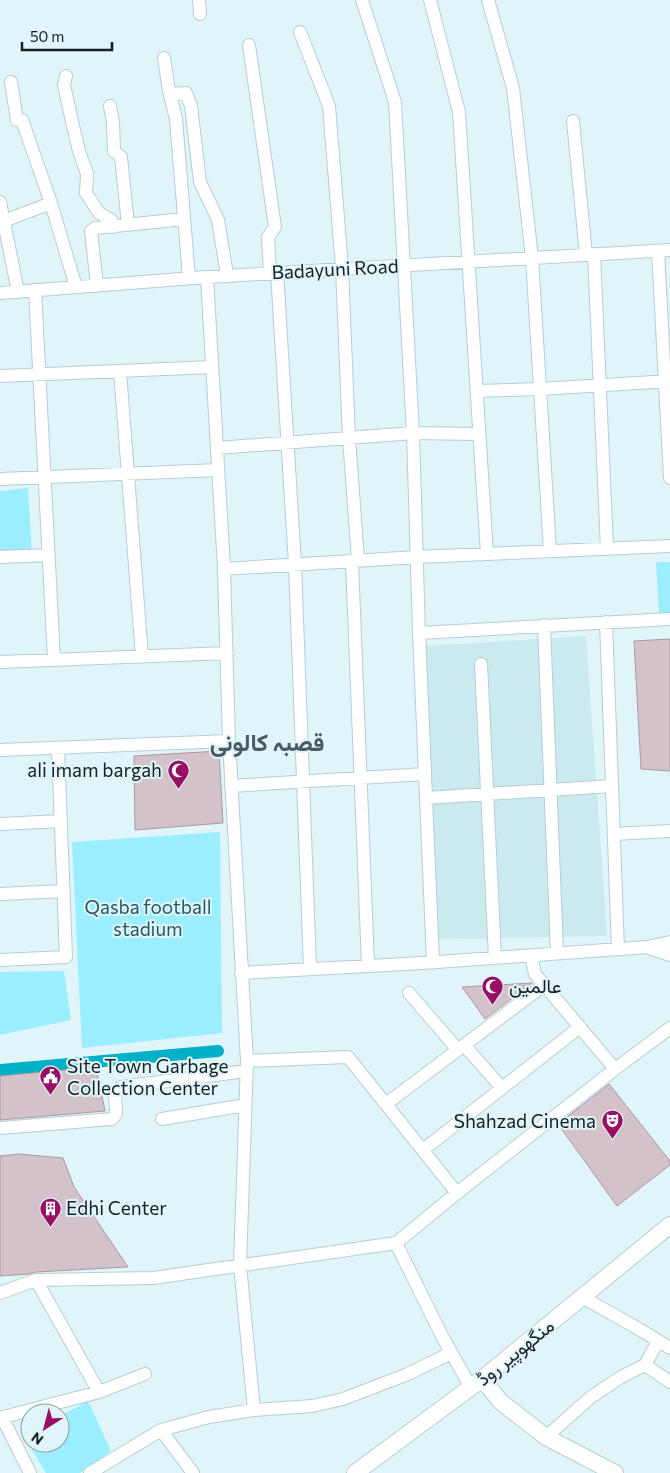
<svg xmlns="http://www.w3.org/2000/svg" width="670" height="1473" font-family="Commissioner,Vazirmatn,sans-serif">
<style>
.built{fill:#cbeaf0}
.green{fill:#9beefe}
.lines{fill:none;stroke-linecap:round;stroke-linejoin:round}
.canal{stroke:#00b0c6;stroke-width:12}
.building{fill:#d4c2ca;stroke:#ab99a1}
.minor-casing{stroke:#b8cdd1;stroke-width:14}
.major-casing{stroke:#b8cdd1;stroke-width:18}
.minor{stroke:#fff;stroke-width:12}
.major{stroke:#fff;stroke-width:16}
.labels{text-anchor:middle;stroke-width:4;stroke-linejoin:round;paint-order:stroke}
.street-label{font-size:19px;fill:#161e20;stroke:#e0f5fa}
.poi-label{font-size:19px;fill:#161e20;stroke:#e0f5fa;text-anchor:start}
.park-label{font-size:19px;fill:#205963;stroke:#e0f5fa}
.district-label{font-size:24px;font-weight:bold;fill:#495b5f;stroke:#e0f5fa}
</style>
<rect width="100%" height="100%" fill="#e0f5fa"/>
<path class="built" d="M586,636L607,936L438,939L425,646Z"/>
<path class="green" d="M28,488L32,553L0,554V491Z
M656,562H670V613H659Z
M220,832L222,1033L82,1048L72,842Z
M64,971L71,1020L0,1035V972Z
M88,1401L111,1451L80,1473H46L23,1435L30,1431V1443H60V1416Z"/>
<g class="lines">
<path class="canal" d="M0,1070L218,1051"/>
</g>
<path class="building" d="M670,639V771L641,769L634,641Z
M219,751L223,823L135,830L134,756Z
M532,983L485,1019L462,987Z
M96,1067L105,1111L0,1120V1076Z
M609,1084L670,1161V1165L617,1206L558,1124Z
M19,1154L63,1158L74,1187L128,1267L36,1272L29,1274L0,1276V1156Z"/>
<g class="lines">
<defs>
<path id="minor" d="M199,0L200,14
M362,0L395,102L413,433L419,633L433,962
M430,0L459,112L487,554
M488,0L513,88L532,258L550,551
M300,32L329,106L342,268L349,438L358,560
M249,45L275,227L268,237L270,273
M164,58L169,91L176,119L189,278
M66,76L64,85L73,126L79,151L87,174L86,193L99,213L111,220L113,227
M11,82L17,120H22L51,203L76,287
M170,94L186,93L191,106L200,182L218,220L227,275
M110,106L113,122L114,151L121,157L128,225
M573,121L586,255
M0,202L18,292
M4,221L51,203
M658,251L670,478
M594,254L607,549
M277,272L295,564L310,969
M207,277L224,569L229,741L247,1061L240,1265L254,1410
M97,285L91,231L95,228L184,219
M35,290L54,660
M0,293L207,277L670,250
M120,371L142,657
M0,376L212,367
M477,391L540,389L670,381
M217,448L413,433L479,434
M0,479L218,470
M0,557L49,555
M352,561L368,966
M224,569L417,557L670,546
M606,622L618,949
M544,625L557,953
M419,633L670,619
M0,662L227,653
M481,664L495,958
M0,750L229,741
M231,786L425,774
M426,798L612,786
M0,824L61,821
M614,834L670,831
M0,894L64,891
M649,948L670,955
M531,955L535,974L615,1069
M0,960L66,957L58,748
M241,973L423,963L648,947L670,942
M409,993L458,1050
M464,1045L502,1088
M247,1061L348,1057L457,1193
M386,1104L544,985
M162,1119L245,1105
M0,1128L112,1119L116,1114L115,1093L121,1087L246,1071
M423,1150L580,1027
M396,1243L442,1336L471,1388
M36,1280L99,1392
M0,1293L36,1280L153,1278L396,1243L457,1193L615,1069L670,1028
M582,1297L639,1329L670,1348
M645,1365L658,1341
M2,1417L30,1473
M0,1418L99,1392L145,1374
M161,1430L193,1473
M546,1437L591,1397L621,1377L645,1365L670,1382
M90,1473L161,1430L209,1417L254,1410L312,1406L343,1399L408,1374L451,1353"/>
<path id="major" d="M482,1379L501,1402L546,1437L615,1473
M355,1473L482,1379L670,1225"/>
</defs>
<use href="#minor" class="minor-casing"/>
<use href="#major" class="major-casing"/>
<use href="#minor" class="minor"/>
<use href="#major" class="major"/>
</g>
<defs>
<symbol id="mosque-pin" viewBox="-11 -11 22 30"><path d="M0 17L-7.5 6A9.5 9.5 0 1 1 7.5 6Z" fill="#980f63" stroke="#e0f5fa"/><path d="M3.5-4.9A6 6 0 1 0 3.5 4.9A5 5 0 1 1 3.5-4.9Z" fill="#fff"/></symbol>
<symbol id="civic-pin" viewBox="-11 -11 22 30"><path d="M0 17L-7.5 6A9.5 9.5 0 1 1 7.5 6Z" fill="#980f63" stroke="#e0f5fa"/><path d="M-.6-6.5H3V-4.5H.6V-3L4-1V1h2V6H-6V1h2V-1L-.6-3ZM-1.2 2.5V6h2.4V2.5Z" fill="#fff"/></symbol>
<symbol id="theatre-pin" viewBox="-11 -11 22 30"><path d="M0 17L-7.5 6A9.5 9.5 0 1 1 7.5 6Z" fill="#980f63" stroke="#e0f5fa"/><path d="M-5-5.5Q0-4 5-5.5V0Q5 5 0 6Q-5 5-5 0ZM-3.3-2.5H-1v1.5H-3.3ZM1-2.5H3.3v1.5H1ZM-2.8 1Q0 5.5 2.8 1Z" fill="#fff"/></symbol>
<symbol id="building-pin" viewBox="-11 -11 22 30"><path d="M0 17L-7.5 6A9.5 9.5 0 1 1 7.5 6Z" fill="#980f63" stroke="#e0f5fa"/><path d="M-4-6H4V6H1V3H-1V6H-4ZM-2.5-4.3h1.7v1.8h-1.7ZM.8-4.3h1.7v1.8H.8ZM-2.5-1h1.7V.8h-1.7ZM.8-1h1.7V.8H.8Z" fill="#fff"/></symbol>
</defs>
<g fill-rule="evenodd">
<use href="#mosque-pin" x="166" y="758" width="25" height="34"/>
<use href="#mosque-pin" x="480" y="974" width="25" height="34"/>
<use href="#civic-pin" x="38" y="1064" width="25" height="34"/>
<use href="#theatre-pin" x="600" y="1108" width="25" height="34"/>
<use href="#building-pin" x="38" y="1196" width="25" height="34"/>
</g>
<g class="labels">
<g class="street-label">
<text transform="translate(335 269) rotate(-3)" y="7">Badayuni Road</text>
<text transform="translate(515 1352) rotate(-39)" y="7">منگھوپیر روڈ</text>
</g>
<g class="poi-label">
<text x="162" y="777" text-anchor="end">ali imam bargah</text>
<text x="509" y="993">عالمین</text>
<text x="67" y="1073">Site Town Garbage<tspan x="67" dy="22">Collection Center</tspan></text>
<text x="596" y="1128" text-anchor="end">Shahzad Cinema</text>
<text x="66" y="1215">Edhi Center</text>
</g>
<g class="park-label">
<text x="148" y="914">Qasba football<tspan x="148" dy="22">stadium</tspan></text>
</g>
<g class="district-label">
<text x="267" y="751">قصبہ کالونی</text>
</g>
</g>
<g transform="translate(45 1428) rotate(216)"><circle r="24" fill="#e0f5fa" stroke="#8f9fa3"/>
<path d="M0-4L9 19L0 12L-9 19Z" fill="#980f63"/>
<text y="-8" font-size="14" font-weight="bold" text-anchor="middle" fill="#161e20">N</text>
</g>
<path d="M22 42v8h90v-8" fill="none" stroke="#161e20" stroke-width="2.5"/>
<text x="30" y="42" font-size="15" fill="#161e20" stroke="#e0f5fa" stroke-width="4" paint-order="stroke">50 m</text>
</svg>
